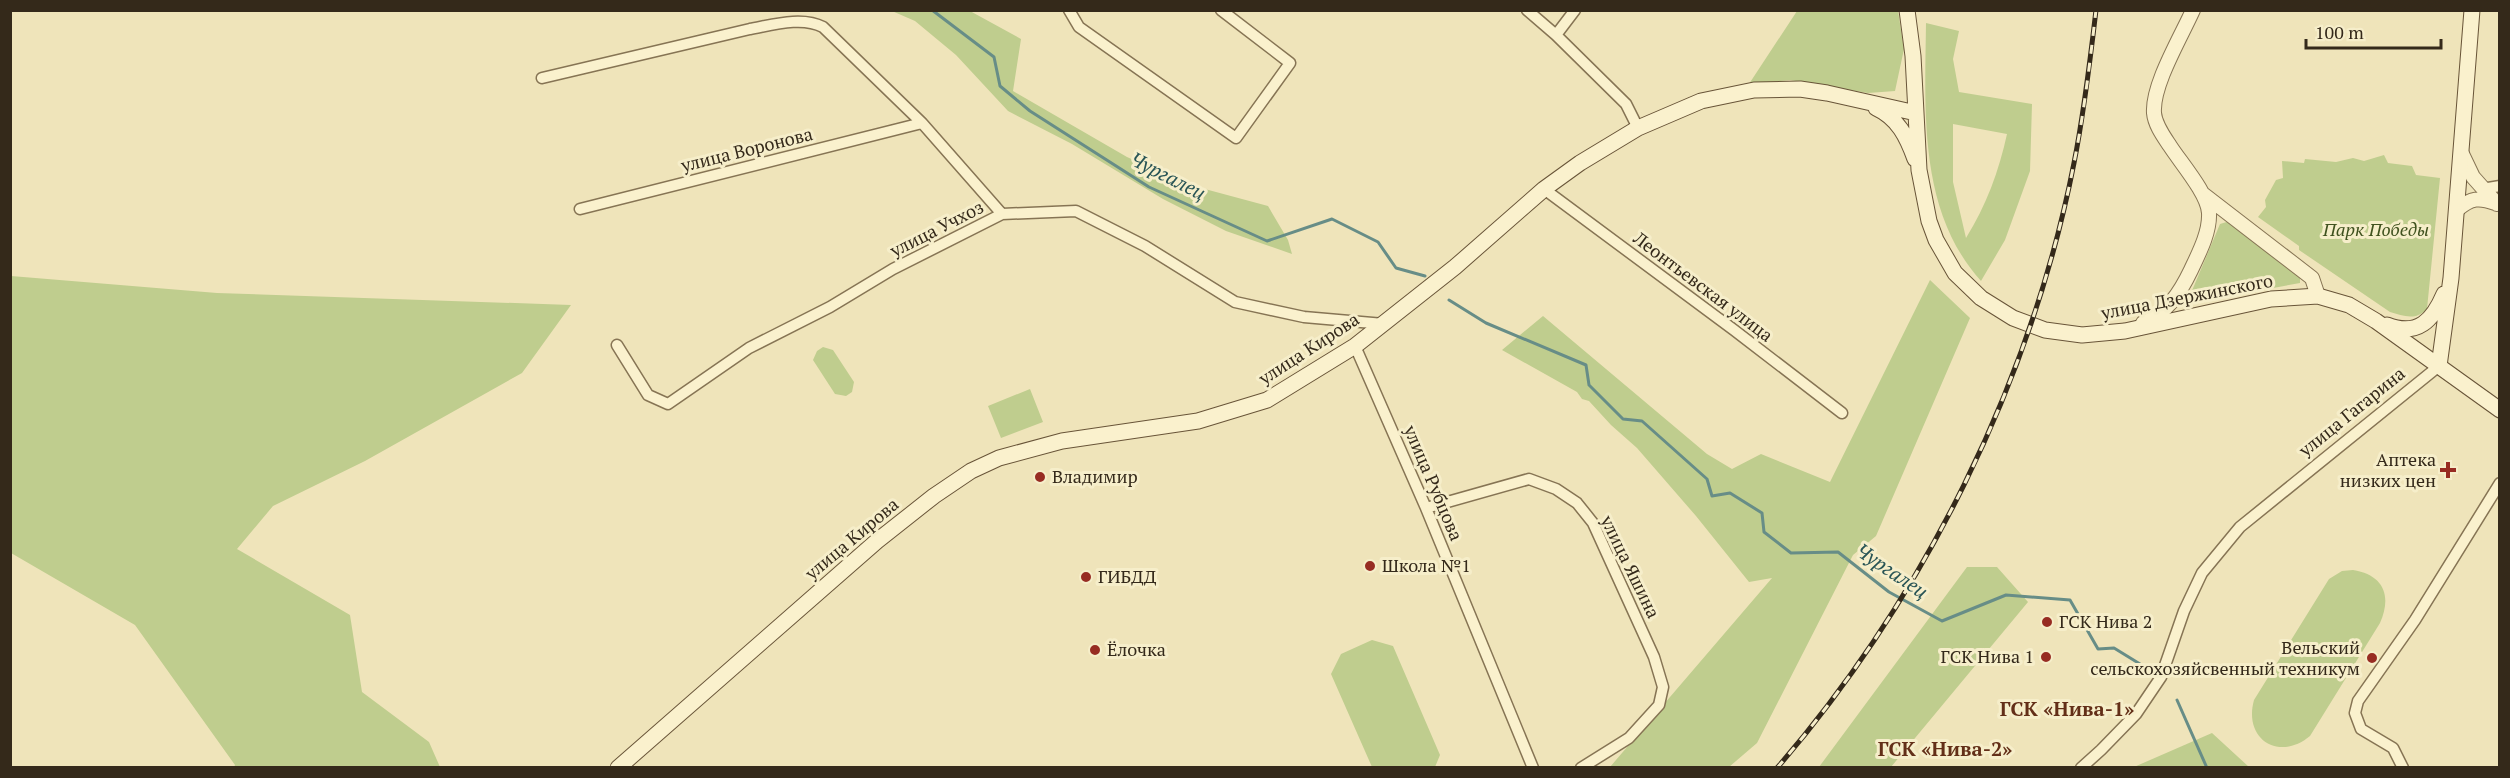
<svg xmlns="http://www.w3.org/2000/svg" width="2510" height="778" font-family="'PT Serif',serif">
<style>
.green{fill:#bfcd8e;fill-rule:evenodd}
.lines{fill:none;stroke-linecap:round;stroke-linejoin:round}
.stream{stroke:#678d87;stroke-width:3}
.minor-casing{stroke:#867454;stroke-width:13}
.tertiary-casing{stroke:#867454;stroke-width:16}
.secondary-casing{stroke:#685438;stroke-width:17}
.minor{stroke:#faf1cd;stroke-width:10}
.tertiary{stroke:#faf1cd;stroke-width:14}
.secondary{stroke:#faf1cd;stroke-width:15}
.rail-casing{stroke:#34291a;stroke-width:5}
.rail{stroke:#f6eeca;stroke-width:3;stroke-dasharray:9;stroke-linecap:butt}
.poi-dot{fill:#972c22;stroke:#f6eeca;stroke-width:2}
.labels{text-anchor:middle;stroke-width:6;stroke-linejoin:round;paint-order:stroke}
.street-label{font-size:18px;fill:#34291a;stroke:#f6eeca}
.park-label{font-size:18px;font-style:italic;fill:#40521f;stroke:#f6eeca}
.poi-label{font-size:18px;fill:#34291a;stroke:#f6eeca;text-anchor:start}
.water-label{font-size:20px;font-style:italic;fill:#285455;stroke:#f6eeca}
.neighbourhood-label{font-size:20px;font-weight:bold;fill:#632f18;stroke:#f6eeca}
</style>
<rect width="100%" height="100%" fill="#efe4ba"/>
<path class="green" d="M892,11H970L1021,39L1013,91L1127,157L1190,185L1268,206L1288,240L1292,254L1226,231L1163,199L1072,144L1008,111L956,55L915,21Z
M1797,11H1898L1904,49L1895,91L1868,93L1790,80L1749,84Z
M1926,23L1959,31L1953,59L1959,92L2032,104L2030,171L2005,240L1981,281C1918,211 1925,111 1926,23ZM1953,124L2007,134C1999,171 1986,206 1966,238L1953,182Z
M2384,155L2388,163L2412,166L2416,175L2440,178L2427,309C2416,321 2403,316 2390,312L2299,250V246L2258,217L2266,207L2265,200L2276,180L2283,178L2282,161L2304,163L2305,159L2336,162L2353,158L2364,161Z
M2230,221L2300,272V283L2198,302L2191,293L2220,224Z
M11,276L217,293L571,305L522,373L365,461L273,506L237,549L350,615L362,692L429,742L440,767H234L235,765L135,625L11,553Z
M1930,280L1970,318L1876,536L1853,555L1757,743L1729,767H1610L1772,578L1749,582L1696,516L1637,448L1611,425L1589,401L1582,399L1577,392L1502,350L1543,316L1707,454L1732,469L1761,454L1830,482Z
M823,347L833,350L854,382L852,392L846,396L835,394L813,360L817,351Z
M1030,389L1043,422L1001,438L988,406Z
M1967,567H1997L2028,602L1891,767H1819Z
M2353,570C2384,575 2392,596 2380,623L2310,736C2279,762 2243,739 2254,700L2329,579L2342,571Z
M1372,640L1393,646L1440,755L1435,767H1372L1331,674L1341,654Z
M2212,733L2249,767H2134Z"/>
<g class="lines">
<path class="stream" d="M932,10L994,57L1000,86L1030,111L1149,187L1267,241L1332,219L1378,242L1396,268L1425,276
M1449,300L1486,323L1586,365L1589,385L1623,419L1642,421L1707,479L1712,496L1730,493L1762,513L1764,532L1791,553L1838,552L1889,592L1942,621L2006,595L2070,600L2098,649L2114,648L2140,664
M2177,700L2207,768"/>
<defs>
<path id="minor" d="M1069,10L1079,27L1236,138L1290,63L1221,10
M1527,10L1556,35L1626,104L1638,128
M1556,35L1575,10
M542,78L750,29C772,25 802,16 823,27L922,123L1002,214
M1544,189L1734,330L1842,413
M2482,189L2500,186
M580,209L922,123
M617,345L648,395L668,404L749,348L830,307L893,269L1002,214L1076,211L1145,246L1235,302L1304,317L1384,324
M1355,346L1426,508L1533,768
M1426,508L1529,479L1556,489L1577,503L1593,523L1654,657L1663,687L1659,705L1629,738L1581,768
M2081,768L2101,750L2136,714L2161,677L2184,611L2202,573L2240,527L2439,366
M2403,768L2393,748L2361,729L2355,713L2358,701L2415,620L2500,483"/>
<path id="tertiary" d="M2462,154L2473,177L2497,204
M2203,194L2312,278L2318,296
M2458,209C2471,198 2479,197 2495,203
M2143,323C2167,313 2180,293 2191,270C2199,253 2210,232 2209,213C2208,194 2181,163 2170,146C2164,137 2155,125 2154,113C2152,85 2181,37 2193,10"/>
<path id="secondary" d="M1907,10L1913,56L1919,170L1929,221L1936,240L1955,273L1981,298L2013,318L2045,330L2082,335L2125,331L2271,299L2318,296L2349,305L2376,321L2500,410
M1876,108C1898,118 1907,137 1915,159
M2387,325C2418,337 2433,320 2444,294
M2439,366L2451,278L2472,10
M618,768L877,541L934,496L971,471L999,458L1062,441L1198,421L1267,400L1355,346L1455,267L1544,189L1580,163L1638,128L1701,101L1754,90L1800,89L1827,93L1916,113"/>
</defs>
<use href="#minor" class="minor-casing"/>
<use href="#tertiary" class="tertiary-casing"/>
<use href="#secondary" class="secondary-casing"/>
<use href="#minor" class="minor"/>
<use href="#tertiary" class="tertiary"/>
<use href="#secondary" class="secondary"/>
<defs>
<path id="rail" d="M1777,768C1923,599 2031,383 2074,163C2084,113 2090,62 2096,10"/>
</defs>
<use href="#rail" class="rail-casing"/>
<use href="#rail" class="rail"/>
</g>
<g class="poi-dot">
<path d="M2445 461h6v6h6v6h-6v6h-6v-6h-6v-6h6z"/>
<circle cx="1040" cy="477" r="6"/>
<circle cx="1370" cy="566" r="6"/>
<circle cx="1086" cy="577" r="6"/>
<circle cx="2047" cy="622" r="6"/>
<circle cx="1095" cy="650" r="6"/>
<circle cx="2046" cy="657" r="6"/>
<circle cx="2372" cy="658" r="6"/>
</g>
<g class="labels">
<g class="street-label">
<text transform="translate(747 150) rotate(-14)" y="6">улица Воронова</text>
<text transform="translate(937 229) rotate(-27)" y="6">улица Учхоз</text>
<text transform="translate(1703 287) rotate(37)" y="6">Леонтьевская улица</text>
<text transform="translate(2187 297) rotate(-11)" y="6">улица Дзержинского</text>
<text transform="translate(1309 349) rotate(-33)" y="6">улица Кирова</text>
<text transform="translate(2352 412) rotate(-39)" y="6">улица Гагарина</text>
<text transform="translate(1433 483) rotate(67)" y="6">улица Рубцова</text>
<text transform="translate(852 539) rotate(-40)" y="6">улица Кирова</text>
<text transform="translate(1630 567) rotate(64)" y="6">улица Яшина</text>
</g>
<g class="park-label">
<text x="2376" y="236">Парк Победы</text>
</g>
<g class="poi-label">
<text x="2436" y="466" text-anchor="end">Аптека<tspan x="2436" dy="21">низких цен</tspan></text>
<text x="1052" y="483">Владимир</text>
<text x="1382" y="572">Школа №1</text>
<text x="1098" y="583">ГИБДД</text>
<text x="2059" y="628">ГСК Нива 2</text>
<text x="2360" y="654" text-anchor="end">Вельский<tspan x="2360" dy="21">сельскохозяйсвенный техникум</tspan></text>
<text x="1107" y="656">Ёлочка</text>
<text x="2034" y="663" text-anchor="end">ГСК Нива 1</text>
</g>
<g class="water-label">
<text transform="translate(1168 176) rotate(27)" y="7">Чургалец</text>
<text transform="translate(1892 571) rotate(34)" y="7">Чургалец</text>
</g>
<g class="neighbourhood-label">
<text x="2067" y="716">ГСК «Нива-1»</text>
<text x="1945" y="756">ГСК «Нива-2»</text>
</g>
</g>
<rect width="2510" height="778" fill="none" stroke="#34291a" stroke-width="24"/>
<path d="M2306 39v9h135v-9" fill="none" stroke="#34291a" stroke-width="3"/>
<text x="2315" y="39" font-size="18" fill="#34291a" stroke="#f6eeca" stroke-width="4.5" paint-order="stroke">100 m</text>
</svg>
